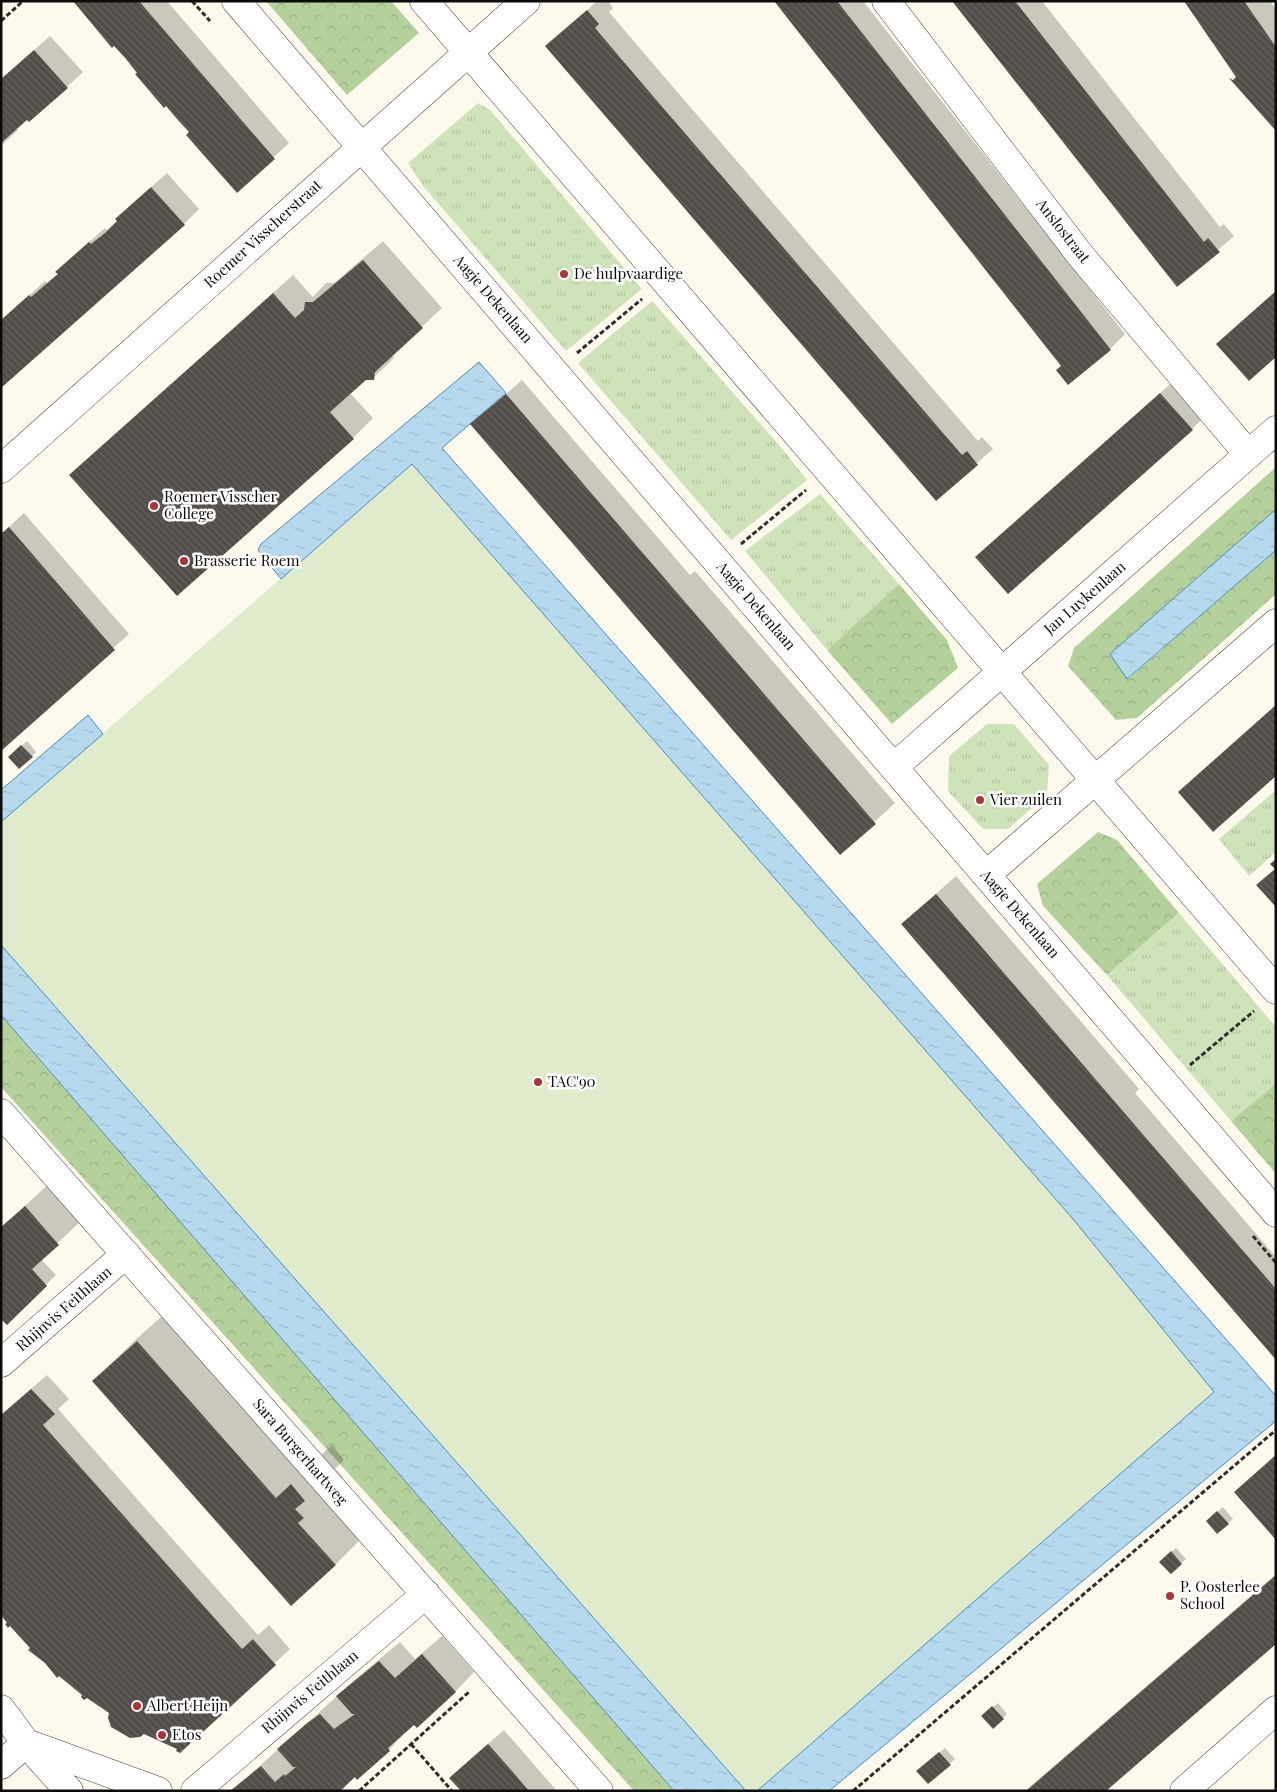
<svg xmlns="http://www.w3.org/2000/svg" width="1277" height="1792" font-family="'Playfair Display',serif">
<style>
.grass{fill:url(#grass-tufts)}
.forest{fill:url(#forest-crowns)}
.pitch{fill:#e0ebcb}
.water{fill:url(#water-ripples);stroke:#478cbc}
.shadow{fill:#0003}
.building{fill:url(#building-back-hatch)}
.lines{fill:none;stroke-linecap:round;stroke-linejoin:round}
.street-casing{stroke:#3f3f3f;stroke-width:29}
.path{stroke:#2e2e2e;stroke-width:3;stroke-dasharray:5 2.5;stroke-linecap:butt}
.street{stroke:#fff;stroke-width:28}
.poi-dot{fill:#aa353a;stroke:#fff;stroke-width:2}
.labels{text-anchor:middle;stroke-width:5;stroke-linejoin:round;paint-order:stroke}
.street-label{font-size:15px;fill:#0c0c0c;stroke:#fff}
.poi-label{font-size:15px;fill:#0c0c0c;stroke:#fff;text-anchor:start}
</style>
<defs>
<pattern id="grass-tufts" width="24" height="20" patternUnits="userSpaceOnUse" patternTransform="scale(1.25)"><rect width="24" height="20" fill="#cfe3bb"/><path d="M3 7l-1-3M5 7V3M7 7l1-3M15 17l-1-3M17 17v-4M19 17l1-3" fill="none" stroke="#b1c2a0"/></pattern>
<pattern id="forest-crowns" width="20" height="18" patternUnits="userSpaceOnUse" patternTransform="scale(1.25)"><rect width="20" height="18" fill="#b4d19c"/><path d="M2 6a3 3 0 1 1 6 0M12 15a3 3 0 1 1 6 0" fill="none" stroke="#9ab285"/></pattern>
<pattern id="water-ripples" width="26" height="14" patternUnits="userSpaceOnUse" patternTransform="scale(1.25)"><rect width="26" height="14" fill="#b7d9ee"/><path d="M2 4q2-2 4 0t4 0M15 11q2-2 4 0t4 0" fill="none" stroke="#9cb9cb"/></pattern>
<pattern id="building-back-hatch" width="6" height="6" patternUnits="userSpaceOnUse" patternTransform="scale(1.25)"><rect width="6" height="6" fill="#534d49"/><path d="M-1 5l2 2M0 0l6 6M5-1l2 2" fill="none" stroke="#67625f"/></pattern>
</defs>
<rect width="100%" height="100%" fill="#fdfaed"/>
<path class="grass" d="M478,103L490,110L642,289L566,351L423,186L408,163Z
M652,301L780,446L807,480L731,540L578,363Z
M820,494L899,584L827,650L745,551Z
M987,724H1014L1049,765L1047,795L1008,829H983L948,791L949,756Z
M1276,790V852L1249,876L1219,839Z
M1179,913L1276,1027V1083L1231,1121L1107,975Z"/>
<path class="forest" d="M266,1H391L419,33L347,95Z
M1276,467V509L1110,654L1128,679L1276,550V594L1137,718L1116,720L1068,666L1074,648Z
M899,584L947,640L958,668L892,724L827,650Z
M1098,832L1117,840L1179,913L1107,975L1043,906L1037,884Z
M1,1015L674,1791H634L1,1087Z
M1276,1083V1174L1231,1121Z"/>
<path class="pitch" d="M412,464L1073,1219L1214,1392L757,1791H746L1,945V822Z"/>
<path class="water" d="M479,362L506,393L442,448L1276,1396V1421L829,1791H757L1214,1392L1073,1219L412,464L281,579L258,550L261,544Z
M1276,509V550L1127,679L1110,654Z
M88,715L103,734L1,822V790Z
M1,945L746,1791H674L1,1015Z"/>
<path class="shadow" d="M75,1H167L289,143L237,191L190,132L114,44L112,46Z
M597,1H608L613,8L609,12L667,80L978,441L982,437L993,449L936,499L547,46Z
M775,1H863L1125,334L1110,349Z
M954,1H1042L1220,227L1224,224L1234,236L1177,285Z
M1186,1H1270L1276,10V57L1238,77Z
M50,36L83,72L30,121L27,118L16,128L18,130L1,146V79Z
M167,173L199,209L184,224L1,321L45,281L47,283L59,273L57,272L72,257L105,228L107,230L118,221L117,219L132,204Z
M383,241L442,308L394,353L393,359L373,378L365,379L350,393L373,418L353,438L70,475L293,275L313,297L326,283H334Z
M1276,291V355L1218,344L1233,329Z
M1176,379L1207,414L1192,429L977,557Z
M522,380L690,575L695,571L895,803L841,853L472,424Z
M24,513L129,634L1,749V534Z
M27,741L36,752L32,756L10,757Z
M956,876L1139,1089L1135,1093L1276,1257V1359L902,924Z
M53,1180L85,1217L41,1259L56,1275L7,1323L4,1320L1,1324V1228Z
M178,1302L317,1459L332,1445L344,1460L335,1469L343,1477L337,1482L375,1525L335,1565L94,1381L134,1341Z
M47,1375L69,1399L58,1409L153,1517L258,1635L269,1625L290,1649L180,1751L178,1748L110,1713L84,1694L32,1648L8,1622L1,1415Z
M1276,1454V1538L1236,1492Z
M1223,1507L1233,1519L1228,1523L1212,1516Z
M1176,1548L1186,1559L1181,1563L1166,1557Z
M1276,1574V1643L1104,1791H1025Z
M442,1636L474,1672L455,1692L408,1729L389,1750L348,1782L342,1791H232L358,1677L400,1642L415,1659Z
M998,1703L1007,1714L993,1728L988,1711Z
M504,1730L557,1791H462L466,1763Z
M945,1748L955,1759L928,1782L923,1766Z"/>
<path class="building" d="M73,1H139L275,159L237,193L186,135L189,132L177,119L166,106L164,108L135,74L137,73L126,59L114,46L112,48Z
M774,1H837L1111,350L1068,385L1056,370L1061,366Z
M952,1H1015L1204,242L1208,238L1220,252L1177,287Z
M1184,1H1244L1276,47V131L1229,78L1233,80L1236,77Z
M587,10L599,24L595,28L652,95L962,455L967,451L978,465L936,501L545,46Z
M34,50L68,88L29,122L27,120L1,143V79Z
M151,187L185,225L1,388V320L29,295L31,297L58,274L55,272L89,242L91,244L105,233L117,221L115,219Z
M363,260L423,328L375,372L374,380H366L330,412L354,439L177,596L69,475L273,293L295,318L304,310L305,302H313Z
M1276,291V357L1249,381L1216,344Z
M1160,393L1193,430L1008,594L975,557Z
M506,394L876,824L840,855L470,424Z
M9,527L115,650L1,751V534Z
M1276,705V776L1213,832L1178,792Z
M21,745L33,757L19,769L8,757Z
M1276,859V907L1256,885L1275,869L1270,864Z
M936,894L1276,1289V1360L901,924Z
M25,1206L59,1245L32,1269L47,1286L7,1325L1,1319V1227Z
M137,1341L276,1498L291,1484L305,1501L295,1509L304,1518L298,1523L336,1565L291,1606L92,1381Z
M31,1389L55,1414L43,1425L138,1532L242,1649L253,1639L276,1665L180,1753L176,1751L177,1749L144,1734L140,1737L130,1738L111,1727L108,1718L109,1713L87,1698L84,1700L81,1697L82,1695L59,1676L57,1678L45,1663L28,1650L30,1648L10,1626L8,1628L5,1624L7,1623L1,1615V1415Z
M1276,1455V1540L1234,1492Z
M1217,1511L1229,1524L1217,1534L1206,1521Z
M1171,1551L1182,1564L1171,1574L1159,1562Z
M1275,1576L1276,1644L1106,1791H1026Z
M422,1654L456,1692L417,1728L414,1725L388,1748L390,1751L357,1780L355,1777L340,1791H230L261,1766L275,1782L284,1774L285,1776L296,1767H293L277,1749L306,1724L320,1714L334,1729L355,1714H352L336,1696L379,1661L395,1678Z
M992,1706L1004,1719L993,1729L981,1716Z
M488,1744L512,1771L529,1791H461L449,1778Z
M939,1752L951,1765L928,1784L916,1771Z"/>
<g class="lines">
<defs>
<path id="street" d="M236,1L1276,1213
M424,1L1276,990
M886,1L1081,256L1248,454
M1,469L526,1
M894,767L1276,430
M986,875L1276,623
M1,1113L599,1791
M1,1363L126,1254
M1,1709L26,1743L69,1791
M26,1743L158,1791
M1,1765L26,1743
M195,1791L426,1594
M1184,1791L1276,1710"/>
</defs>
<use href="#street" class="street-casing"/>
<path class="path" d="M192,1L210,21
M1,21L23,1
M577,353L642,299
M741,544L806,490
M1190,1065L1254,1011
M1253,1236L1276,1263
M411,1744L452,1791
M359,1791L470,1691
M853,1791L1276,1430"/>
<use href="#street" class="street"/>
</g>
<g class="poi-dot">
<circle cx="564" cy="274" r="5"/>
<circle cx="154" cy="506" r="5"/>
<circle cx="184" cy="561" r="5"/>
<circle cx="980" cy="800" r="5"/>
<circle cx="538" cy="1082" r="5"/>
<circle cx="1170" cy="1596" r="5"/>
<circle cx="137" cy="1706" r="5"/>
<circle cx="162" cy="1735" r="5"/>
</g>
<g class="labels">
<g class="street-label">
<text transform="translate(1063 231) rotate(52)" y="5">Anslostraat</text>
<text transform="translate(263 234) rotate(-42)" y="5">Roemer Visscherstraat</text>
<text transform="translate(493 299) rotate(49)" y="5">Aagje Dekenlaan</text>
<text transform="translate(1085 598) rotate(-41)" y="5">Jan Luykenlaan</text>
<text transform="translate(756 606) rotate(49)" y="5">Aagje Dekenlaan</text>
<text transform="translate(1020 914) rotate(49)" y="5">Aagje Dekenlaan</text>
<text transform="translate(64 1309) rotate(-41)" y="5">Rhijnvis Feithlaan</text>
<text transform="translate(300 1452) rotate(49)" y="5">Sara Burgerhartweg</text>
<text transform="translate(310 1692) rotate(-40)" y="5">Rhijnvis Feithlaan</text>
</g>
<g class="poi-label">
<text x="574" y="279">De hulpvaardige</text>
<text x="164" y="502">Roemer Visscher<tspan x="164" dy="17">College</tspan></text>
<text x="194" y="566">Brasserie Roem</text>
<text x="990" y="805">Vier zuilen</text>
<text x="548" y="1087">TAC'90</text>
<text x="1180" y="1592">P. Oosterlee<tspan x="1180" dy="17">School</tspan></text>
<text x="147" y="1711">Albert Heijn</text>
<text x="172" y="1740">Etos</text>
</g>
</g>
<rect width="1277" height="1792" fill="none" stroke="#0c0c0c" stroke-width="5"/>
</svg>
